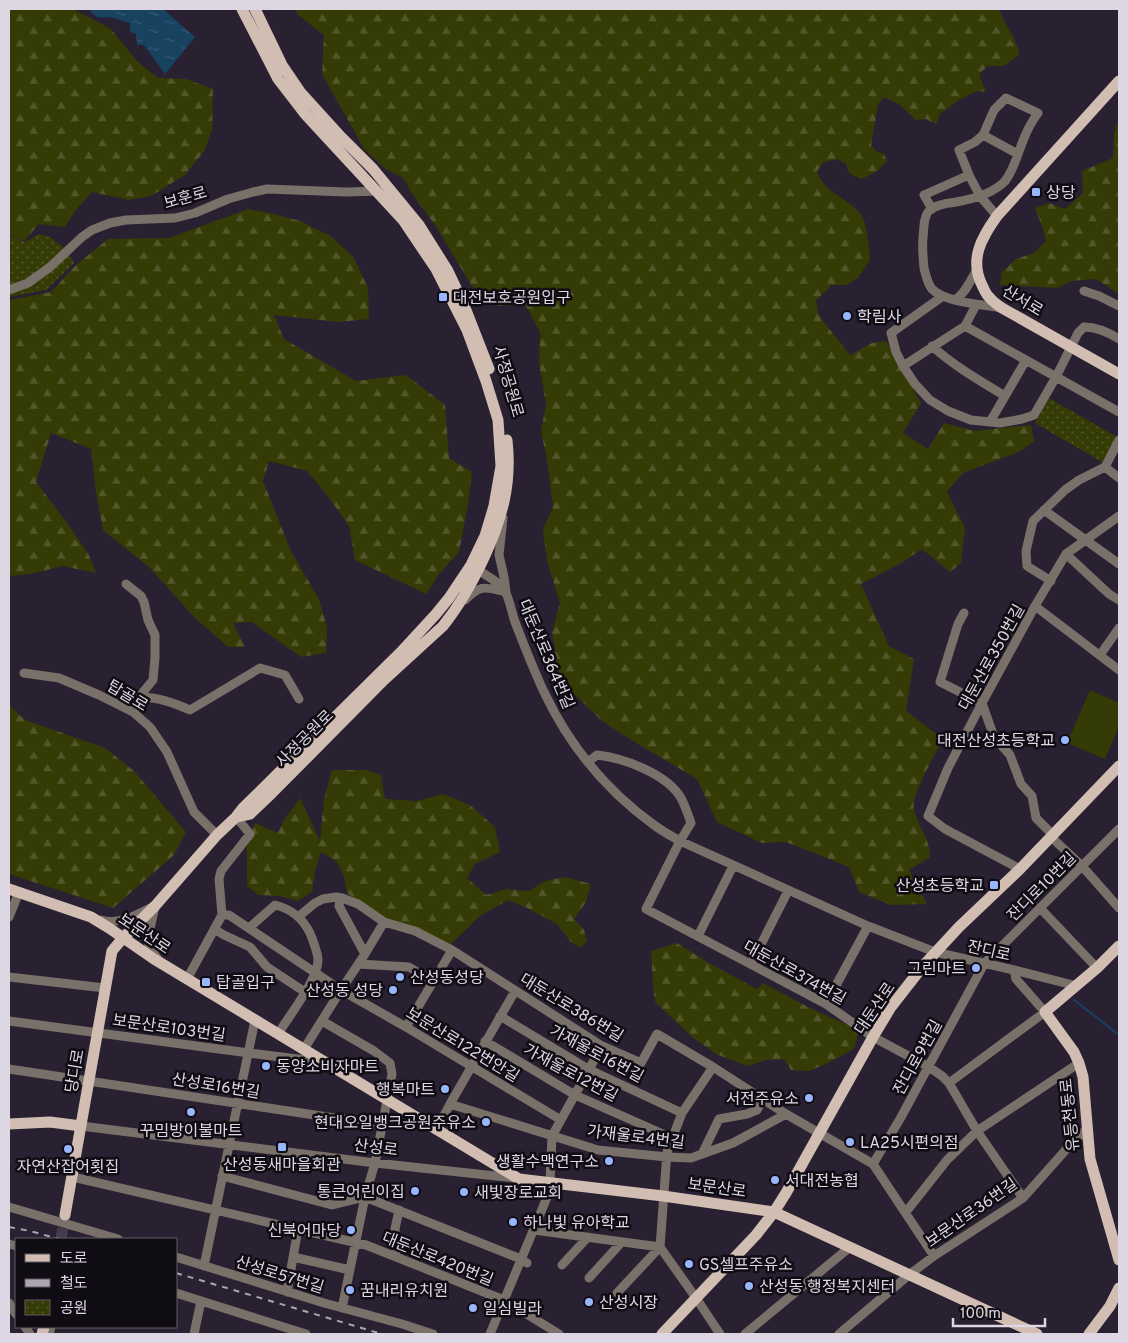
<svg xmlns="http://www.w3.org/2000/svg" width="1128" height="1343" font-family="Overpass,'Noto Sans KR',sans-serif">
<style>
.forest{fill:url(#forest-firs)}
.park{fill:url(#park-dots)}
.garden{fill:#343b05}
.water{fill:url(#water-ripples)}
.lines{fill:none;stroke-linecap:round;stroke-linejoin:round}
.stream{stroke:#174260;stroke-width:2}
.major-tunnel{stroke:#443b4c;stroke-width:11;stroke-dasharray:11 5.5;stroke-linecap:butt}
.minor{stroke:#7a706a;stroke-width:9}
.major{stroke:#d1bdb1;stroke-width:11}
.rail{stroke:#aca5b2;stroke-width:2;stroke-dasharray:6 6;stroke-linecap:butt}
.poi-dot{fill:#97b6fd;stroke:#100c13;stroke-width:2}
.labels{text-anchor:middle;stroke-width:5;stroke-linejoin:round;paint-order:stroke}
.poi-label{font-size:16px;fill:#ddd7e3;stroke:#100c13;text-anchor:start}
.street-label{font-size:16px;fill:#ddd7e3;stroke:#100c13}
</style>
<defs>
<pattern id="forest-firs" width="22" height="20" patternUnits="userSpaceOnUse" patternTransform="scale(1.25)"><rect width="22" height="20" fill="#343b05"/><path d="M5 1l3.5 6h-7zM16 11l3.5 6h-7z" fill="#515729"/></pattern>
<pattern id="park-dots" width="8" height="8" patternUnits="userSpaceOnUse" patternTransform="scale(1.25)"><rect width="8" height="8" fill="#343b05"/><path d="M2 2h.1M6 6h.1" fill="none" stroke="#515729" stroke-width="1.8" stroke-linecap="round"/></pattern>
<pattern id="water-ripples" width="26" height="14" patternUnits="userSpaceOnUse" patternTransform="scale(1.25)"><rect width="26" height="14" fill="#174260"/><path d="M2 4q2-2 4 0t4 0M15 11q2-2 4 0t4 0" fill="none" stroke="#385d77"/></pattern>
</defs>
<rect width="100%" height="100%" fill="#292031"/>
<path class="forest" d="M9,9H73L111,29L137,61L158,78L186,79L213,89L212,129L205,150L185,175L151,196L129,200L92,192L75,211L65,227L39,224L24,241L9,233Z
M295,9H999L1004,21L1013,36L1020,54L1004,66H988L979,74L986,92L977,91L959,100L940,114L936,124L926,119L916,120L900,105L884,97L878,105L871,145L876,151L884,154L887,161L877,171L862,179L850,174L846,164L838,159L824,162L817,171C824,195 851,197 863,218C867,225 869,250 870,260L858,278L846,285H832L816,300L819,316L850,355L872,343L886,341L921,403L903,433L928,449L944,423L974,431L1031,425L1034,441L1021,451L963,473L947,492L965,528L961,563L950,572L922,549L901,563L861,584L889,646L914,659L906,711L943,739C936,754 910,795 914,810C918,826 930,838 930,857L909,870L927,904L891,905L859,892L849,867L786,842L762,843L717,822L697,779L628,738L601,720L570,690L559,673L552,633L560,603L547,561L543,529L553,507L546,454L541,432L546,404L539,363L540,332L525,304L497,306L472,286L435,225L413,195L403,178L384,168L364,149L322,74L324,35L298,15Z
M1119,117V294L1096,279L1072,281L1057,288L1000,285L1002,272L1016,259L1034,253L1046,241L1042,226L1035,208L1049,203L1065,209L1083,193L1082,171L1113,158L1114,135Z
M248,209L270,213L300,221L331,236L354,258L368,288L369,319L339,322L274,315L284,339L356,381L406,375L445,405L449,458L472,472L468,504L459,552L439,574L426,594L355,560L349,526L327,495L307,471L269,461L263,481L291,551L319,599L327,628L326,653L301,657L252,622L233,623L245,647H228L195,618L150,568L103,530L96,492L91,449L51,433L36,482L64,519L88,553L96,573L63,566L30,574L9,576V300L51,292L76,265L108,239L169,238Z
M9,705L25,720L105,748L134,771L186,832L174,855L113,908L9,874Z
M332,770H367L381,775L385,799L417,801L443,794L470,805L495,827L500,852L475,864L467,878L486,895L506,889L529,891L545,881L565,877L591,884L586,902L574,919L584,930L587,941L580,948L570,941L557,924L527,908L508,900L480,916L451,944L383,919L347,893L344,876L337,862L321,852L315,871L312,892L298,901L280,896L258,895L247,886V846L255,823L278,833L284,820L300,798L320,841L324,799Z
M677,943L709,963L757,989L763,983L810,1008L859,1030L854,1049L826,1064L809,1071L791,1070L784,1059L766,1060L747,1066L716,1054L691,1036L655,1002L653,984L651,951Z"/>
<path class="park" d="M9,234L25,242L39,234L50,237L67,250L74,263L46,290L9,297Z
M1049,398L1117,437L1102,462L1035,423Z"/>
<path class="garden" d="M1090,690L1119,703V726L1105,759L1067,743Z"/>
<path class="water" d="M89,9H163L195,37L165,74L144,45H137L136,34L130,32V23C125,22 119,20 114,18C104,16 96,21 89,9Z"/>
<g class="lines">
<path class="stream" d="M1074,1000L1119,1035"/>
<path class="major-tunnel" d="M61,1239L65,1215"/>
<path class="minor" d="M983,135L1018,154
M932,209L924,195L969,175
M997,216L980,196L969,175L959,150L975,142L983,135L994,110L1006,98L1038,113C1033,120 1028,128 1025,136C1018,151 1015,169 1005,181C993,194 973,199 956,202C948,203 938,204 931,209C923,215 924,229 923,238C922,247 923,258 924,268C926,275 927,283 932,289C946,303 982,304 1001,308
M9,290L28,283L50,267L82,237L92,230L110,223L126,220L175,218L195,213L228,199L253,192L267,189L346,192L380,191
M1084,291L1099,296L1119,306
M943,296L891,333L896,352L903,366L915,384L930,400L948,411L971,420L1000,423L1022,419L1034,415L1056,377L1078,333L1084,327C1097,327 1108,332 1119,339
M956,299C966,293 970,280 977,270
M965,326L1119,412
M965,326L976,305
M932,346C954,366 980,381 1005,396
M903,366L965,326
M990,422L1026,360
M1105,467L1119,478
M1044,510L1119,564
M1066,554L1109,594L1119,600
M474,567C484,575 500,581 506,593C510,602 512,613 515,622C524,645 533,669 544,692C569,745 607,791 654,825C662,831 671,836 680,841L868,926L935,952L1014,970L1016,979L1045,1012L949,1083
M1051,581L1027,566L1026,551L1033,521L1065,490L1079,480L1105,467L1119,440
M126,584L141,596L144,602L148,620L155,635V658L153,680L139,697L133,712
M465,600C481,584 485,587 506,592L504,577L499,555L503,518
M1035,606L1119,670
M964,613L958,624L940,682L982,703L994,737L1010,755L1021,784L1032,796L1036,818L1053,835
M1100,655L1119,628
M24,673L59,678L99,695L133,712L150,727L167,752L194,812L217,835
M139,697C158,697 174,703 190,710L260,668L285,675L299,699
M588,762L597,755C624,758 667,774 681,798C685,805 688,815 691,823L680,841L646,909L826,1004L873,1037L929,1067L942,1076L949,1083L977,1131L1023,1198
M1051,837L1082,866L1119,908
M1020,869L945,829L928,816L948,768L982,703L1035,606L1066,554L1119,516
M340,898L339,906L365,954
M155,906L148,938L149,946L159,961
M1040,908L1097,968
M222,915H229L341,990L406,1027L561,1120
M9,917L19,892
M298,917L315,903L323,899L336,897L342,898L358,904L384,922L415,931L452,950L602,1046L641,1063L657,1034L713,1067L786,1114L873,1164L934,1256
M101,920C119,925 134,916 150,908
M249,928L275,905C291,909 302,917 310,933C313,941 317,950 318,959C319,978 289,1016 278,1034
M214,929L224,935L250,947L267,967L305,992
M698,936L733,866
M359,964L409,967L434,982
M751,964L788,891
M1014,970L1077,986
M9,977L105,988
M187,979L222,915L219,879L221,871L250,834L236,817
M826,1004L868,926
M500,1016L590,1070L682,1113
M9,1021L249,1053L322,1062
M322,1021L374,1051L390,1063L392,1074L375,1163L365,1197L342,1308
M406,1027L452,950
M485,1041L575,1095L672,1138
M304,1049L341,990L365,954L384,922
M9,1069L381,1125
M450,1104L598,1150L667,1157L691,1158L733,1143L786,1114
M81,1126L375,1163L515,1178
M437,1129L450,1104L515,991
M702,1154L719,1119L747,1114L757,1110L763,1099
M873,1164L900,1119L984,964L1119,829
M222,1176L332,1205L365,1197L521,1259L527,1263
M77,1178L366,1245L504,1300L559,1334
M550,1182L552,1136L602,1046
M9,1207L118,1239
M906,1212L947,1160L977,1131L1079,1063
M534,1230L660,1247L696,1298L720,1334
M9,1244L16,1246
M176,1257L324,1303L402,1324L433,1334
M293,1257L350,1270
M396,1257L395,1229L399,1210
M562,1265L588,1237
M204,1266L255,1020
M589,1278L619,1245L621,1242
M287,1292L298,1229
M176,1293L306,1334
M617,1293L660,1247L667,1152L682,1113L713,1067
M9,1303L16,1314
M25,1327L30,1334
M49,1334L51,1327
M194,1334L201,1301
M490,1334L553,1183
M745,1334L850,1247
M839,1334L910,1274L934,1256L1023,1198L1071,1144L1088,1128"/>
<path class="major" d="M255,9L282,65L301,93L341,137L373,169L419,225L448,271L464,305L489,369
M1119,81L997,216C982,237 969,259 982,285C984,289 986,295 990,298C993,302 998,305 1002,308L1119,374
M236,817L250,814L272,793L384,680L443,626C460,605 472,583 483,560C502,519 512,485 507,440
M9,889L91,917L109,928L154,959L519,1179L663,1196L774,1212L1037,1334
M1119,946L1097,968L1045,1012L1074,1052L1079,1063L1083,1077L1090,1159L1119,1260
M9,1124L50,1122L81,1126
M65,1215L112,951L123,938L155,906L217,835L236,817L243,808L401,652L436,614L449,598L471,565L485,536L494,506L501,466L498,420L486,381L467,330L436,269L403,220L305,114L278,79L242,9
M42,1334L44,1327
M662,1334L756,1235L774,1212L786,1193L873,1037L891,1007L923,966L959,927L1020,869L1119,766
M1089,1334L1110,1306L1119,1288"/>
<path class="rail" d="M9,1227L30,1231L59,1239
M176,1273L382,1334"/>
</g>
<g class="poi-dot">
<rect x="1031" y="187" width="10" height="10" rx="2.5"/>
<rect x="438" y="292" width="10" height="10" rx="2.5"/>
<circle cx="847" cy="316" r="5"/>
<circle cx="1065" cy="740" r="5"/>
<rect x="989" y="880" width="10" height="10" rx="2.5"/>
<circle cx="976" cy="968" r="5"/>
<circle cx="400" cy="977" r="5"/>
<rect x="201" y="977" width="10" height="10" rx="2.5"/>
<circle cx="393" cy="990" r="5"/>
<circle cx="266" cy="1066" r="5"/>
<circle cx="445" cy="1089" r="5"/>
<circle cx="809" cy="1098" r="5"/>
<circle cx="191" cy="1112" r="5"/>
<circle cx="486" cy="1122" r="5"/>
<circle cx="850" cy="1142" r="5"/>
<rect x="277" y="1142" width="10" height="10" rx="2.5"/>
<circle cx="68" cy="1149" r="5"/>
<circle cx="609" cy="1161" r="5"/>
<circle cx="775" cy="1180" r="5"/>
<circle cx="415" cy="1191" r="5"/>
<circle cx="464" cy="1192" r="5"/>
<circle cx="513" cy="1222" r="5"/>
<circle cx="351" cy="1230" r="5"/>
<circle cx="689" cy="1264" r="5"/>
<circle cx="749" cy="1286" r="5"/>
<circle cx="350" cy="1290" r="5"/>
<circle cx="589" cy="1302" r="5"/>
<circle cx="473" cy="1308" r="5"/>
</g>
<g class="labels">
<g class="poi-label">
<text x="1046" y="198">상당</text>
<text x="453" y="303">대전보호공원입구</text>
<text x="857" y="322">학림사</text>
<text x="1055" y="746" text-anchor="end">대전산성초등학교</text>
<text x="984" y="891" text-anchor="end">산성초등학교</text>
<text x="966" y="974" text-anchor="end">그린마트</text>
<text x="410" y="983">산성동성당</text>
<text x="216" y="988">탑골입구</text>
<text x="383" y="996" text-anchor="end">산성동 성당</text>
<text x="276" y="1072">동양소비자마트</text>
<text x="435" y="1095" text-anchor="end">행복마트</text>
<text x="799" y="1104" text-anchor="end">서전주유소</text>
<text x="476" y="1128" text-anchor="end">현대오일뱅크공원주유소</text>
<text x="191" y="1136" text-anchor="middle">꾸밈방이불마트</text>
<text x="860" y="1148">LA25시편의점</text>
<text x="599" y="1167" text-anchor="end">생활수맥연구소</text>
<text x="282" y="1170" text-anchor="middle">산성동새마을회관</text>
<text x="68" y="1172" text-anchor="middle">자연산잡어횟집</text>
<text x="785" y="1186">서대전농협</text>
<text x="405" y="1197" text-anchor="end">통큰어린이집</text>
<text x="474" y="1198">새빛장로교회</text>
<text x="523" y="1228">하나빛 유아학교</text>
<text x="341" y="1236" text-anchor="end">신북어마당</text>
<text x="699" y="1270">GS셀프주유소</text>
<text x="759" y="1292">산성동 행정복지센터</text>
<text x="360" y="1296">꿈내리유치원</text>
<text x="599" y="1308">산성시장</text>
<text x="483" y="1314">일심빌라</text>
</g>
<g class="street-label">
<text transform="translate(185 197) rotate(-16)" y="6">보훈로</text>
<text transform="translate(1023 300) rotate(31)" y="6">산서로</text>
<text transform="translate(509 381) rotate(74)" y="6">사정공원로</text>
<text transform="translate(547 654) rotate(67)" y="6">대둔산로364번길</text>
<text transform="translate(991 657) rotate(-61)" y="6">대둔산로350번길</text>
<text transform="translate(128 695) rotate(31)" y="6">탑골로</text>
<text transform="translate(304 738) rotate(-45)" y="6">사정공원로</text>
<text transform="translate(1041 886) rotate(-45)" y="6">잔디로10번길</text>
<text transform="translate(145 933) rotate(34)" y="6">보문산로</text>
<text transform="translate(989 950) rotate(13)" y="6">잔디로</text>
<text transform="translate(795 972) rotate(29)" y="6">대둔산로374번길</text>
<text transform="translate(572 1007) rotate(31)" y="6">대둔산로386번길</text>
<text transform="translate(874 1008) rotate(-56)" y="6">대둔산로</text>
<text transform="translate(169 1027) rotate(8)" y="6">보문산로103번길</text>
<text transform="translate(463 1044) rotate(31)" y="6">보문산로122번안길</text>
<text transform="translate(597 1053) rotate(28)" y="6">가재울로16번길</text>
<text transform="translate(917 1057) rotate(-61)" y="6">잔디로9번길</text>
<text transform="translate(74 1071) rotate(-80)" y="6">당디로</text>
<text transform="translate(571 1072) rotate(28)" y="6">가재울로12번길</text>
<text transform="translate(216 1085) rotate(9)" y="6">산성로16번길</text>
<text transform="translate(1069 1115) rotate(-96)" y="6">유등천동로</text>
<text transform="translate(636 1136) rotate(7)" y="6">가재울로4번길</text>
<text transform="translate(376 1147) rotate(7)" y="6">산성로</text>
<text transform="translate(717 1187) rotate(8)" y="6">보문산로</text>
<text transform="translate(971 1212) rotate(-35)" y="6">보문산로36번길</text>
<text transform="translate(438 1258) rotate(22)" y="6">대둔산로420번길</text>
<text transform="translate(280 1274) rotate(17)" y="6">산성로57번길</text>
</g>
</g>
<rect width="1128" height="1343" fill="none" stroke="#ddd7e3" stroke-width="20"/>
<rect x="15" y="1238" width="162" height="90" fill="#100c13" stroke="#625d66"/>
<rect x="25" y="1254" width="25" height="8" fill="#d1bdb1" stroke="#625d66"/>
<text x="60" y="1263" font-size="15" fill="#ddd7e3">도로</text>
<rect x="25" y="1279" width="25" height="8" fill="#aca5b2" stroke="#625d66"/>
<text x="60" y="1288" font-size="15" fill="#ddd7e3">철도</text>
<rect x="25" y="1300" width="25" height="15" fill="url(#park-dots)" stroke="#625d66"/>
<text x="60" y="1313" font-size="15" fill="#ddd7e3">공원</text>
<path d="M953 1318v8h92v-8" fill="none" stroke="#ddd7e3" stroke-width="2.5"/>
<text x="960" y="1318" font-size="15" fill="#ddd7e3" stroke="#100c13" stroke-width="4" paint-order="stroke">100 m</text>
</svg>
